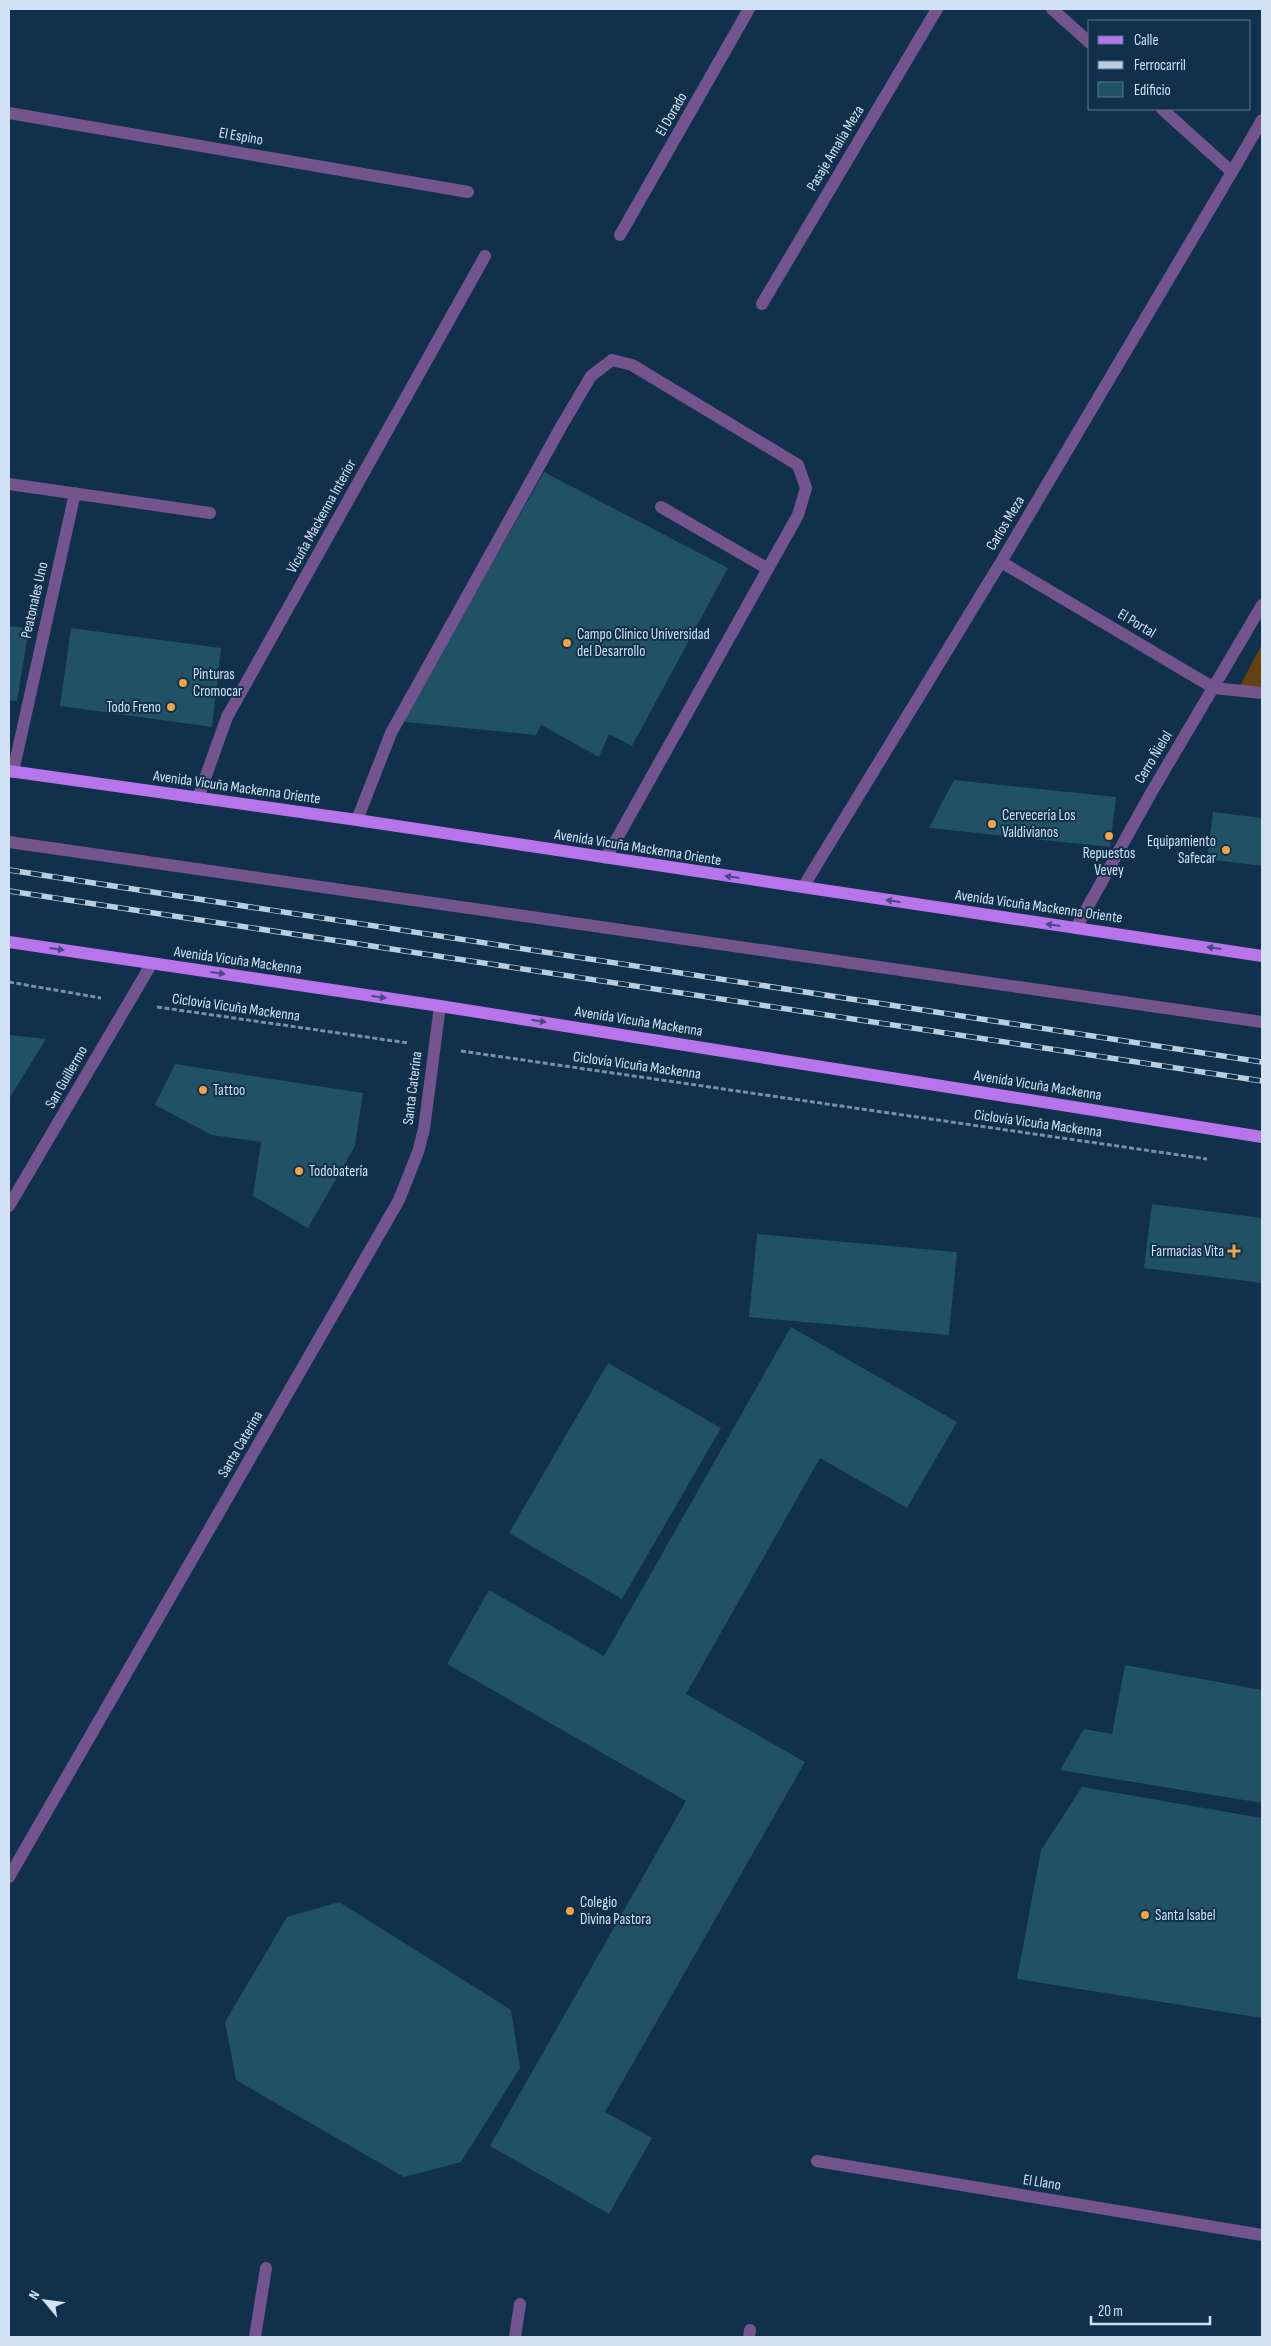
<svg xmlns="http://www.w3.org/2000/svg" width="1271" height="2346" font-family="'Sofia Sans Condensed',sans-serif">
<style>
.green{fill:#654010}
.building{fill:#215164}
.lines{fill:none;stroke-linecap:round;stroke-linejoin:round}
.path{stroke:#7991a7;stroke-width:3;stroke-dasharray:5 2.5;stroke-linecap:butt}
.lane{stroke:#73548d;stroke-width:12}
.street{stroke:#73548d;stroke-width:12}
.primary{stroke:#b774eb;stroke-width:12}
.rail-casing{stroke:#bacee0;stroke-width:5.5}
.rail{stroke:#10304b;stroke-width:4;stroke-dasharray:11;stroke-linecap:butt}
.oneway{fill:#4a4883}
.poi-dot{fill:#f3a443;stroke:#10304b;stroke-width:2}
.labels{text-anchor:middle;stroke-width:4;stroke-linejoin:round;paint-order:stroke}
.street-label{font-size:15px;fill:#d0e2f3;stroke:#10304b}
.poi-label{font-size:15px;fill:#d0e2f3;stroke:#10304b;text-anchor:start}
</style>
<rect width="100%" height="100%" fill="#10304b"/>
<path class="green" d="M1262,644V688L1240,686Z"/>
<path class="building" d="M544,472L728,568L632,746L609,734L599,757L541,725L536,735L405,722V717Z
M9,626L29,628L17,701L9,700Z
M71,628L221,648L212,727L60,706Z
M954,780L1116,797L1110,847L929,828Z
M1213,812L1262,818V866L1207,859Z
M9,1035L46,1039L9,1099Z
M175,1064L363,1093L355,1146L308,1228L253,1196L261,1142L212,1135L155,1105Z
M1152,1204L1262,1218V1283L1144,1268Z
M757,1234L957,1252L949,1335L749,1317Z
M791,1327L957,1422L907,1508L820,1458L686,1694L805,1762L605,2112L652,2138L609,2214L490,2146L686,1801L447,1664L489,1590L604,1656Z
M608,1363L721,1428L622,1599L509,1533Z
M1125,1665L1262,1690V1803L1060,1770L1084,1729L1112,1734Z
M1082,1787L1262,1818V2018L1017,1979L1041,1850Z
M339,1902L511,2010L520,2068L461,2162L404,2177L236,2080L225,2022L287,1917Z"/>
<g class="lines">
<path class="path" d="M9,982L101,998
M157,1007L408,1043
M461,1051L1207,1159"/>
<path class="lane" d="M1232,172L1262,120
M661,507L768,569
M357,820L391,733L562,425L591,376L612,360L632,365L798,465L806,488L798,515L606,858
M9,842L1262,1022"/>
<path class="street" d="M1052,9L1090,43
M9,113L468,192
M620,235L749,9
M762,304L937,9
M9,484L210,513
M1001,562L1214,688L1262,693
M13,772L75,493
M198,798L227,717L485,256
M803,887L1001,562L1232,172L1162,109
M1076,928L1151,793L1262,605
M9,1206L152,963
M9,1877L399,1200L418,1152L424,1129L440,1006
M817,2161L1262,2235
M255,2337L266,2268
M515,2337L520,2304
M749,2337L750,2330"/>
<path class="primary" d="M9,771L357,820L1262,956
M9,942L440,1006L1262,1137"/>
<defs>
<path id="rail" d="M9,870L1262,1062
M9,891L1262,1081"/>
</defs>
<use href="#rail" class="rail-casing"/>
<use href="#rail" class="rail"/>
</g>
<defs><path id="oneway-solid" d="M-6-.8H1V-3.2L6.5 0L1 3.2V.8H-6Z" transform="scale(1.25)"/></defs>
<g class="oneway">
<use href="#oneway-solid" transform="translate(732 877) rotate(-172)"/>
<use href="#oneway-solid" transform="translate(893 901) rotate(-172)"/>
<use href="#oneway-solid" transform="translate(1053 925) rotate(-172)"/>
<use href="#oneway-solid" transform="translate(1214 948) rotate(-172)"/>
<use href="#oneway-solid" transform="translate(57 949) rotate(8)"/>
<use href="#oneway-solid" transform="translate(218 973) rotate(8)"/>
<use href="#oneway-solid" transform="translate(379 997) rotate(8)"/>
<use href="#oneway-solid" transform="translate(539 1021) rotate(9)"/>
</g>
<g class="poi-dot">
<circle cx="567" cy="643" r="5"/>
<circle cx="183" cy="683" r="5"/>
<circle cx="171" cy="707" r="5"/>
<circle cx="992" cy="824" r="5"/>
<circle cx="1109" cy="836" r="5"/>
<circle cx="1226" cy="850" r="5"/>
<circle cx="203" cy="1090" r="5"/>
<circle cx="299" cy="1171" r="5"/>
<path d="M1231.5 1243.5h5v5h5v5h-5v5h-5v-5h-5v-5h5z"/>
<circle cx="570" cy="1911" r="5"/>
<circle cx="1145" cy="1915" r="5"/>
</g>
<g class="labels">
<g class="street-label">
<text transform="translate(671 114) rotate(-60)" y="5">El Dorado</text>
<text transform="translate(241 136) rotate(10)" y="5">El Espino</text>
<text transform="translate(835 148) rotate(-59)" y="5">Pasaje Amalia Meza</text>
<text transform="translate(321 516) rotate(-61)" y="5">Vicuña Mackenna Interior</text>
<text transform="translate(1005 523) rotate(-59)" y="5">Carlos Meza</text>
<text transform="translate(34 600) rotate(-77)" y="5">Peatonales Uno</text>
<text transform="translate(1137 623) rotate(31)" y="5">El Portal</text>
<text transform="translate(1153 757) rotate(-59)" y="5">Cerro Ñielol</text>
<text transform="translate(237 787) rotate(8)" y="5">Avenida Vicuña Mackenna Oriente</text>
<text transform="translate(638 847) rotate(9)" y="5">Avenida Vicuña Mackenna Oriente</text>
<text transform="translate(1039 906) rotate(8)" y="5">Avenida Vicuña Mackenna Oriente</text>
<text transform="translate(238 960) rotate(8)" y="5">Avenida Vicuña Mackenna</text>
<text transform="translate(236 1007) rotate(8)" y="5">Ciclovía Vicuña Mackenna</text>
<text transform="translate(639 1021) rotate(9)" y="5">Avenida Vicuña Mackenna</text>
<text transform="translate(637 1065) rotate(8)" y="5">Ciclovía Vicuña Mackenna</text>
<text transform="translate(66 1077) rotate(-60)" y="5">San Guillermo</text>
<text transform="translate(1038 1085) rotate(9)" y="5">Avenida Vicuña Mackenna</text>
<text transform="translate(412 1088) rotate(-83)" y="5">Santa Caterina</text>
<text transform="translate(1038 1123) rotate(8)" y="5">Ciclovía Vicuña Mackenna</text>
<text transform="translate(240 1444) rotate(-60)" y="5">Santa Caterina</text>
<text transform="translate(1042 2182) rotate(9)" y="5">El Llano</text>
</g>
<g class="poi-label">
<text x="577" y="639">Campo Clínico Universidad<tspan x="577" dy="17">del Desarrollo</tspan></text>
<text x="193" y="679">Pinturas<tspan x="193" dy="17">Cromocar</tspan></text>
<text x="161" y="712" text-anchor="end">Todo Freno</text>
<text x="1002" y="820">Cervecería Los<tspan x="1002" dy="17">Valdivianos</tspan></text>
<text x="1216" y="846" text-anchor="end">Equipamiento<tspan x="1216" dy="17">Safecar</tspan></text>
<text x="1109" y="858" text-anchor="middle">Repuestos<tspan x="1109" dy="17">Vevey</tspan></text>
<text x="213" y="1095">Tattoo</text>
<text x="309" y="1176">Todobatería</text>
<text x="1224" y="1256" text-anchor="end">Farmacias Vita</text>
<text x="580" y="1907">Colegio<tspan x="580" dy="17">Divina Pastora</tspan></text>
<text x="1155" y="1920">Santa Isabel</text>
</g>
</g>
<rect width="1271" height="2346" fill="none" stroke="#d0e2f3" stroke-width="20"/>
<rect x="1088" y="20" width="162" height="90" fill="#10304b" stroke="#5d778e"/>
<rect x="1098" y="36" width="25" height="8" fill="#b774eb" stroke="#5d778e"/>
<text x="1134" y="45" font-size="15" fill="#d0e2f3">Calle</text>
<rect x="1098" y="61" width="25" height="8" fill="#bacee0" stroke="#5d778e"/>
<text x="1134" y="70" font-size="15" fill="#d0e2f3">Ferrocarril</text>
<rect x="1098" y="82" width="25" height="15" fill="#215164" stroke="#5d778e"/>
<text x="1134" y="95" font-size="15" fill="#d0e2f3">Edificio</text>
<g transform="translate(45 2301) rotate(299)" stroke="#10304b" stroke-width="4" paint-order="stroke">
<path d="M0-4L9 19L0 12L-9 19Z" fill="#d0e2f3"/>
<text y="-8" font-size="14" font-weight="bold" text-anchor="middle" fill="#d0e2f3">N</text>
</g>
<path d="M1091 2316v8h119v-8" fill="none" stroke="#d0e2f3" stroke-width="2.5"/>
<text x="1098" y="2316" font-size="15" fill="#d0e2f3" stroke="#10304b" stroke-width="4" paint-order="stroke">20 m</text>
</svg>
